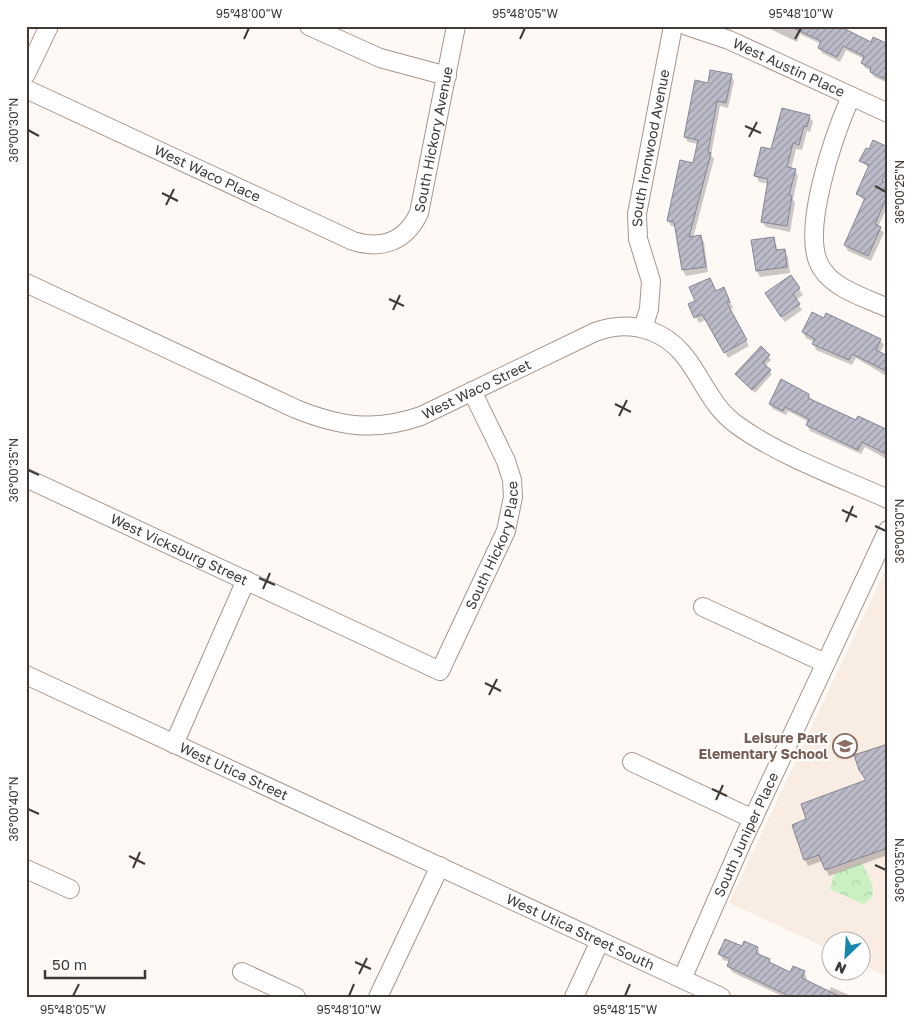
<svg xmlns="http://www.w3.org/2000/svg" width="914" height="1023" font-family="'Golos Text',sans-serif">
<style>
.built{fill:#f8ece3}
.park{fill:url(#park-crowns)}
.shadow{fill:#0003}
.building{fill:url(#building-hatch);stroke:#858593}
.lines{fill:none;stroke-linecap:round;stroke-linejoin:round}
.minor-casing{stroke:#a4978e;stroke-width:20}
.minor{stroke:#fff;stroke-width:18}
.ticks{fill:none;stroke:#3f3a36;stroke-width:2}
.labels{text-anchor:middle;stroke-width:4;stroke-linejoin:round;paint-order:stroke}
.street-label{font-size:14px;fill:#3f3a36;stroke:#fff}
.education-label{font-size:14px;font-weight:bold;fill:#785e54;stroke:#fff;text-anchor:end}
.neatline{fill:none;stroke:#3f3a36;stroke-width:2}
.ticks-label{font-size:12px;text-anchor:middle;fill:#3f3a36}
</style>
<defs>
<pattern id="park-crowns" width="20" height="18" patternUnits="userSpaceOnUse" patternTransform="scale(1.25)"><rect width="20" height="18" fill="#caf0c2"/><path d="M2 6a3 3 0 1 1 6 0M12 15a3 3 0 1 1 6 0" fill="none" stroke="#afcfa7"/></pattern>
<pattern id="building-hatch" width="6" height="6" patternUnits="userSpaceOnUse" patternTransform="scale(1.25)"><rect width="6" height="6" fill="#bbbbc9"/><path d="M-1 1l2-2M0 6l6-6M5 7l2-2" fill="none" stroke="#9999a4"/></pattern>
</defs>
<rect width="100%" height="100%" fill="#fff9f5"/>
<path class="built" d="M888,564V977L862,964V940H832L831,950L729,903Z"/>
<path class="park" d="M862,863C869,878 882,896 863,904L830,889L834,874Z"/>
<path class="shadow" d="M764,26H837L871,43L888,46V83L874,77L871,71L865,68L862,63L864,59L846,50L840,62L822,53L820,48L821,44L800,34L797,42Z
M731,75L734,81L728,108L720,106L711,155L714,159L693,238L700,236L704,242L708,272L686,276L683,270L676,227L671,226L668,220L694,164L698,144L688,142L685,137L709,84Z
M809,116L813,122L810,132L807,131L802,150L796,149L791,169L795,170L798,176L793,199L795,203L790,232L766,227L762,222L769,184L759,182L756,176L772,151Z
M888,148V180L885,184L888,185V205L878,227L884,233L871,261L848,251L845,245L865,201L857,194L869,168L861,161Z
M774,238L778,251H784L788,257L790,273L760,277L757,271L753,241Z
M791,277L803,295L796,300L802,310L785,322L770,299Z
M716,292L727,295L733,308L729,310L749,346L728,358L707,319L699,323L696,317Z
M803,332L880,340L884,345L880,353L888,357V377L856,358L852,365L816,350L813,344L814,342L806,338Z
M761,348L771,360L765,366L772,374L755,393L736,374Z
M809,395L812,400L856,422L888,432V460L865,447L861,454L810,431L807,425L809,422L788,411L786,415L773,409L770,404Z
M888,746V855L829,876L822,861L808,866L805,860L808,820L868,781Z
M745,943L758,948L760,956L769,960L772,965L791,974L804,972L807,978L806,981L829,992L831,987L853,997H784L732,972L728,966L730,962L723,960L720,954L743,948Z"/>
<path class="building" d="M789,26H839L871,42L873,37L888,44V74L885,79L870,72L871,68L861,63L864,56L843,46L837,57L818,48L821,41Z
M710,70L732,74L726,103L717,101L708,152L711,153L689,237L701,235L706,267L682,270L674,222L667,221L680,160L693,163L698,140L684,137L695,80L708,83Z
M782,108L810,115L807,127L804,126L799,145L793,143L787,167L796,169L789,195L792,196L787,226L761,222L768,179L754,176L761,147L771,149Z
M873,140L888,147V169L882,181L888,184V194L875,224L881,227L868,256L844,245L865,198L856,194L869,165L859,161L866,148L869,149Z
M774,237L776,250L785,249L787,267L756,271L751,240Z
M791,275L800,288L793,294L800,304L781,317L765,293Z
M710,278L716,291L724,287L730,302L727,303L747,340L724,353L702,314L694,318L688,304L695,301L689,287Z
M812,312L824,318L826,313L881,339L876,350L888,356V372L852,354L849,360L812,344L815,339L802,332Z
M761,346L770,355L763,363L771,370L752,390L735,374Z
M781,379L809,394L808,398L856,420L858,416L888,430V455L862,442L858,450L806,425L809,419L785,407L783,411L769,404Z
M888,744V848L825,870L819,855L804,860L792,825L806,819L801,804L866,780L859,770L854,755Z
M725,939L742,946L744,941L758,947L756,953L770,959L769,962L790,972L793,966L805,971L802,978L841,997H791L727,966L730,959L718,954Z"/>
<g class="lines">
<defs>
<g id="minor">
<path d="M309,26L380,58L447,76"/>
<path id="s1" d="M687,26L729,40L888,113"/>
<path d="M26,74L49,26"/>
<path id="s2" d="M26,89L353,241C382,250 406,241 419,213L456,26"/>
<path d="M851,96C835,133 798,235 822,269C836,290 866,298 888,308"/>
<path id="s3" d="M26,283L296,409C341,427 375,432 421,416L595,332C614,325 631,324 651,331C698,349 699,398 737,425C778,455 841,478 888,499"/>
<path id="s4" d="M643,328L649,309L651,281L638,239L637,214L673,26"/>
<path id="s5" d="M26,478L440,671L506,531L513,497L512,480L506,461L472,391"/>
<path d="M703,607L825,663"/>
<path id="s6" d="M26,675L721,997"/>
<path d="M174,744L246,580"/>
<path d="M632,762L753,819"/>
<path d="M26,869L70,889"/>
<path d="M242,972L296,997"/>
<path id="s7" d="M682,979L743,840L888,530"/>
<path d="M378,997L440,866"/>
<path d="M574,997L600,941"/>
</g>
</defs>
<use href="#minor" class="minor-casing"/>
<use href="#minor" class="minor"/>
</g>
<path class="ticks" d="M244,39L249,28M520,39L525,28M795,39L801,28M745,126L761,133M28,130L39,136M749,137L757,122M875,186L886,192M162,193L178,201M166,205L174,189M389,299L404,306M393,310L400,295M615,404L631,412M619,416L627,400M28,470L39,475M842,510L857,517M846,522L853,506M875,526L886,531M259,578L275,585M263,589L270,573M485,683L501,691M489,695L497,679M712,789L727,796M716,800L723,785M28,809L39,814M129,856L145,864M875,865L886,870M133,868L140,852M355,962L371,969M359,974L367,958M73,996L79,984M349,996L354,984M625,996L630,984"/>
<defs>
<symbol id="school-ring" viewBox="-11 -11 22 22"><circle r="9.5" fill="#fff" stroke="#8d6e63" stroke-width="1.5"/><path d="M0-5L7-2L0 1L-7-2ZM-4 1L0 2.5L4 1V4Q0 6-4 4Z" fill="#8d6e63"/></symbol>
</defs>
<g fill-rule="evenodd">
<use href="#school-ring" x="831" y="732" width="28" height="28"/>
</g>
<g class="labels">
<g class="street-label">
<text dy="5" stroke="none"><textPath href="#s1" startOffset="110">West Austin Place</textPath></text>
<text dy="5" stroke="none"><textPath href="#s2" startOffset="515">South Hickory Avenue</textPath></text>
<text dy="5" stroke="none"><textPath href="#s4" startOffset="184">South Ironwood Avenue</textPath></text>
<text dy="5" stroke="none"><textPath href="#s2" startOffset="200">West Waco Place</textPath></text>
<text dy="5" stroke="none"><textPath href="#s3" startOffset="488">West Waco Street</textPath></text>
<text dy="5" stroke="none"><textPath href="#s5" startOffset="594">South Hickory Place</textPath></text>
<text dy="5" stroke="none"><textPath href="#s5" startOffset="169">West Vicksburg Street</textPath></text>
<text dy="5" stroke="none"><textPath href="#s6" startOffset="229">West Utica Street</textPath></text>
<text dy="5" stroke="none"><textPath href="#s7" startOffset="158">South Juniper Place</textPath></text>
<text dy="5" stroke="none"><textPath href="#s6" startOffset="611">West Utica Street South</textPath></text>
</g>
<g class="education-label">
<text x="828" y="743">Leisure Park<tspan x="828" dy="16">Elementary School</tspan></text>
</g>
</g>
<rect width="914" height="1023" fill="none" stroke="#ffffff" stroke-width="55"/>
<g transform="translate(846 956) rotate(205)"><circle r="24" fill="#ffffff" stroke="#b2b0af"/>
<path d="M0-4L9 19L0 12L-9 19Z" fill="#1887ae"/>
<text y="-8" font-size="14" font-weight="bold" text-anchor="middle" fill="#3f3a36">N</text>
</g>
<path d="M45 970v8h100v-8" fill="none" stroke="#3f3a36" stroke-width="2.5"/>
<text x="52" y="970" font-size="15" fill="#3f3a36" stroke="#ffffff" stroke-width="4" paint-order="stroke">50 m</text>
<rect x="28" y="28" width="858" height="968" class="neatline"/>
<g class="ticks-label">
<text x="249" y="18">95°48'00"W</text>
<text x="525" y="18">95°48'05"W</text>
<text x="801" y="18">95°48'10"W</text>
<text transform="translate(14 130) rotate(-90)" y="4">36°00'30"N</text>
<text transform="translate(900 192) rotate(-90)" y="4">36°00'25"N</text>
<text transform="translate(14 470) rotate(-90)" y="4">36°00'35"N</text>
<text transform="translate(900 531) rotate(-90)" y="4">36°00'30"N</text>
<text transform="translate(14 809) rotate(-90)" y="4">36°00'40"N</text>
<text transform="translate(900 870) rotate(-90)" y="4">36°00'35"N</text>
<text x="73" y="1014">95°48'05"W</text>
<text x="349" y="1014">95°48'10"W</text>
<text x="625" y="1014">95°48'15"W</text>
</g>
</svg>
